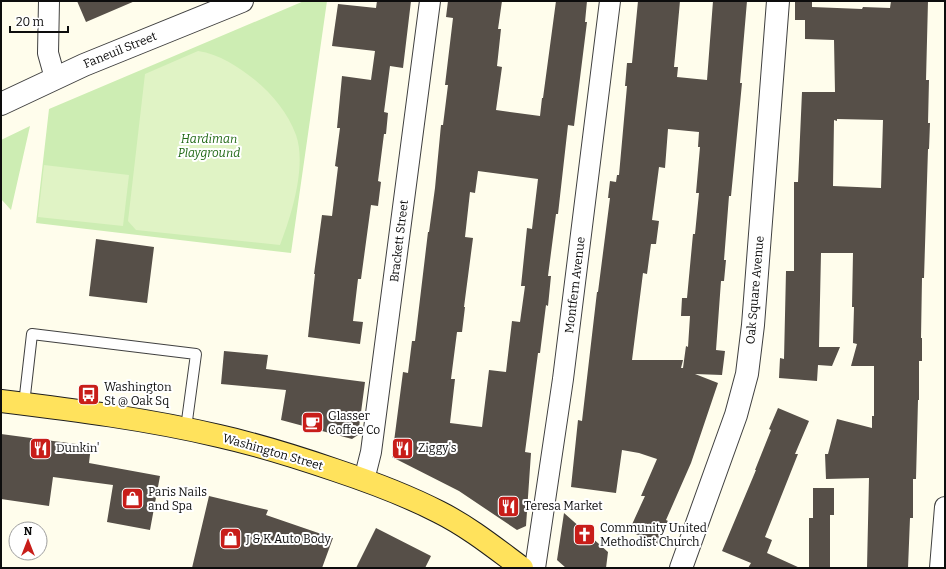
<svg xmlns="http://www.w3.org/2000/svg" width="946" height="569" font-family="Bitter,serif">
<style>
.green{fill:#cdedb3}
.pitch{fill:#e0f3c5}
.building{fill:#564f48;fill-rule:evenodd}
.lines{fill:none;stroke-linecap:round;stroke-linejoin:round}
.service-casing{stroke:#404040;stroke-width:12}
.minor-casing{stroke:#404040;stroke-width:22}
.tertiary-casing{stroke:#404040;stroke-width:24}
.primary-casing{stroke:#1e1e1e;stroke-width:24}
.service{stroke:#fff;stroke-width:10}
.minor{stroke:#fff;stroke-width:20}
.tertiary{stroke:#fff;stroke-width:22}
.primary{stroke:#ffe25c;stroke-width:22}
.labels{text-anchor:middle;stroke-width:4;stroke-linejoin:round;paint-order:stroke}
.street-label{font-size:12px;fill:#0d0d0d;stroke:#fff}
.park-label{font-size:12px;font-style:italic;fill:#236a18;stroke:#fff}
.poi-label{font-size:12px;fill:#0d0d0d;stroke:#fff;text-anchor:start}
</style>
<rect width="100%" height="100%" fill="#fffdec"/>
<path class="green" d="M304,1H327L291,253L36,223L49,109Z
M30,126L11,210L1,199V140Z"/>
<path class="pitch" d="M198,51C219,54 239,67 255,80C273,95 288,113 296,135C307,166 291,217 280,245L136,230L128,221L145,74Z
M44,165L129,175L123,226L38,217Z"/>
<path class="building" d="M77,1H135L86,22Z
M377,1H411L403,68L390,66L384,112L388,113L386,134H384L378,181L381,182L378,206L371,205L361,279H358L353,321L363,322L360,344L308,337L315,274H314L322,215L332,216L338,167L335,166L340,128H337L342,76L371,80L375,51L332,46L338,4L376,8Z
M448,1H502L498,29H501L497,66L502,67L496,110L540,116L542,98H543L556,1H587L585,22H587L574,126L568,125L558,214H556L548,276H551L548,306L546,305L540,353H538L525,452L531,453L526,526L517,530L459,491L392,457L403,372L408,373L412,341H415L428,232H429L435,188L441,125H443L448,85H445L453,18L446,17ZM478,171L538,179L532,229L527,228L521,286H525L520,322L512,321L506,372L489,370L482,427L450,423L455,379H451L457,332H462L465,307H464L473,238L465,237L470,192L475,193Z
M638,1H680L674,67H678L677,77L707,80L713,1H747L740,83H742L740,104L731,196H729L724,260H726L724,281H721L716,350L725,351L722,375L695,374L718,383L691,463L666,520L668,521L658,544L629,531L645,496H641L657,459L639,453L622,450L616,493L571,487L578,420L582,421L597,292H598L610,198H608L610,181L616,182L617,175H619L627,86H625L627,63H632ZM668,129L699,132L698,147H700L696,193H699L695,234H693L687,298H682L681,316H690L688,347L686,346L683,368H681L683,360H632L643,273L647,274L651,244H656L659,221L652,220L659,167L665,168Z
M795,1H812V7L862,9L863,7L890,8L891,1H928L926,80H929L928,123H930L929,149H928L924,278H922L921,338H922V361H919V400H918L916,479H913V518H910L908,568H867L869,478L826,479L825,454H828L837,419L872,428V416H874V366H851L857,344L853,343L854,307H852L853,253H821L819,347H840L832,366L818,365L817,381L779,378L780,358L784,359L786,271H794V182H798L802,92H835L834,40L805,39V20H795ZM837,119L883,120L881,188L833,186L834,120L837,121Z
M96,239L154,247L147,303L89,296Z
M224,351L268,355L266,369L365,382L358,435L352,439L281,420L286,390L221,384Z
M778,408L809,421L795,454H798L765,537L772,540L767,553L800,568H748L751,563L722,551L756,470H755L771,430L769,429Z
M1,434L91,446L89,463L160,476L150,530L107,522L113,485L53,477L49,506L1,499Z
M813,488H834V515H830V568H809V518H813Z
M209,496L268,510L266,515L333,538L322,568H192Z
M564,513L608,552L606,568H566L557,560Z
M376,528L431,556L425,568H356Z"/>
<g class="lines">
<defs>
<path id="service" d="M24,404L32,334L196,354L186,428"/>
<path id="minor" d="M49,1L48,53L55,78
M364,480L371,452L430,1
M535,568L563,379L610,1
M940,568L945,507"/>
<path id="tertiary" d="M1,104L84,65L242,1
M681,568L736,415L747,374L753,325L778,1"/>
<path id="primary" d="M1,401C74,410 147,419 219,436C259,445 297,457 335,470C371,482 406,495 439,512C469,527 495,548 522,568"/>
</defs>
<use href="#service" class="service-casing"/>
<use href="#minor" class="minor-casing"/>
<use href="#tertiary" class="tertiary-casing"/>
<use href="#primary" class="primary-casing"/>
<use href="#service" class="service"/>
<use href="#minor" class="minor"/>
<use href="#tertiary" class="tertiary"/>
<use href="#primary" class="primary"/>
</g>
<defs>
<symbol id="bus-square" viewBox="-11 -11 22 22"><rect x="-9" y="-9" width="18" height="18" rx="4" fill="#c81d19" stroke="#fff"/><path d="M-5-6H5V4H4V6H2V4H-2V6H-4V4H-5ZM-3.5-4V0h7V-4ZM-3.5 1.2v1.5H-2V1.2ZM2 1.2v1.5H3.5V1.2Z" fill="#fff"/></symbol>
<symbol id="cafe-square" viewBox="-11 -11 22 22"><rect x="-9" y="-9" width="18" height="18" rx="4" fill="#c81d19" stroke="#fff"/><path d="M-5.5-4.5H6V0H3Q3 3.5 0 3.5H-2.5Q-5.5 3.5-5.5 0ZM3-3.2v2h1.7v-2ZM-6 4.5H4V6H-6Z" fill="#fff"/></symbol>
<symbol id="restaurant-square" viewBox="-11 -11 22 22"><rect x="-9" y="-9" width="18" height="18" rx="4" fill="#c81d19" stroke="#fff"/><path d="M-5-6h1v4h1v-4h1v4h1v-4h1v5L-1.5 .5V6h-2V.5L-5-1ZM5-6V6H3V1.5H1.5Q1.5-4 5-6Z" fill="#fff"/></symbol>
<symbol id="shop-square" viewBox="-11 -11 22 22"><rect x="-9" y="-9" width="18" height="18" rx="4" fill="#c81d19" stroke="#fff"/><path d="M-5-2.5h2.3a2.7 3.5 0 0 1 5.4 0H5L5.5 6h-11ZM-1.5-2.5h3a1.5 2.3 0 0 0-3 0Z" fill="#fff"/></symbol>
<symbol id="church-square" viewBox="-11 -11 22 22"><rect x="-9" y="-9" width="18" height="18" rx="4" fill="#c81d19" stroke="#fff"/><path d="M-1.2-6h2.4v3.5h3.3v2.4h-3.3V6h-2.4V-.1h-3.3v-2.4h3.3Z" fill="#fff"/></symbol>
</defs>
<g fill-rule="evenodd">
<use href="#bus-square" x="76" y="382" width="25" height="25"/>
<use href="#cafe-square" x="300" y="410" width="25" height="25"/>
<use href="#restaurant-square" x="28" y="436" width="25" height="25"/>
<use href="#restaurant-square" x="390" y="436" width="25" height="25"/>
<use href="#shop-square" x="120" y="486" width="25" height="25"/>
<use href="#restaurant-square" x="496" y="494" width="25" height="25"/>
<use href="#church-square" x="572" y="522" width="25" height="25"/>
<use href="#shop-square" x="218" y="526" width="25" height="25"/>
</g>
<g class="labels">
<g class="street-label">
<text transform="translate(120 50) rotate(-22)" y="4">Faneuil Street</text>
<text transform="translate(399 241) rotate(-83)" y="4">Brackett Street</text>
<text transform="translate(575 285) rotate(-83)" y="4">Montfern Avenue</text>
<text transform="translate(755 290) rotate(-85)" y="4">Oak Square Avenue</text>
<text transform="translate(273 452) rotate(16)" y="4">Washington Street</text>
</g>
<g class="park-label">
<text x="209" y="143">Hardiman<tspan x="209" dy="14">Playground</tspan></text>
</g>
<g class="poi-label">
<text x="104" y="391">Washington<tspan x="104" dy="14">St @ Oak Sq</tspan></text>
<text x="328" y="420">Glasser<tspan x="328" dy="14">Coffee Co</tspan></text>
<text x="56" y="452">Dunkin'</text>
<text x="418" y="452">Ziggy's</text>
<text x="148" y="496">Paris Nails<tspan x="148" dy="14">and Spa</tspan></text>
<text x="524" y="510">Teresa Market</text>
<text x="600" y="532">Community United<tspan x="600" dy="14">Methodist Church</tspan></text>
<text x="246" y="543">J &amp; K Auto Body</text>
</g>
</g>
<rect width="946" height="569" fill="none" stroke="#0d0d0d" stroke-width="4"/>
<g transform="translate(28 541)"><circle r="19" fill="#ffffff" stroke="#9e9e9e"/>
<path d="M0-3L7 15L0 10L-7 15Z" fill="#c81d19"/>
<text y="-6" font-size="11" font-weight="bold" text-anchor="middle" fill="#0d0d0d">N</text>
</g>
<path d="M10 26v6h58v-6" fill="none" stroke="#0d0d0d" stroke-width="2"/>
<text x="16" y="26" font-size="12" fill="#0d0d0d" stroke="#ffffff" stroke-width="3" paint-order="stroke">20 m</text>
</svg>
